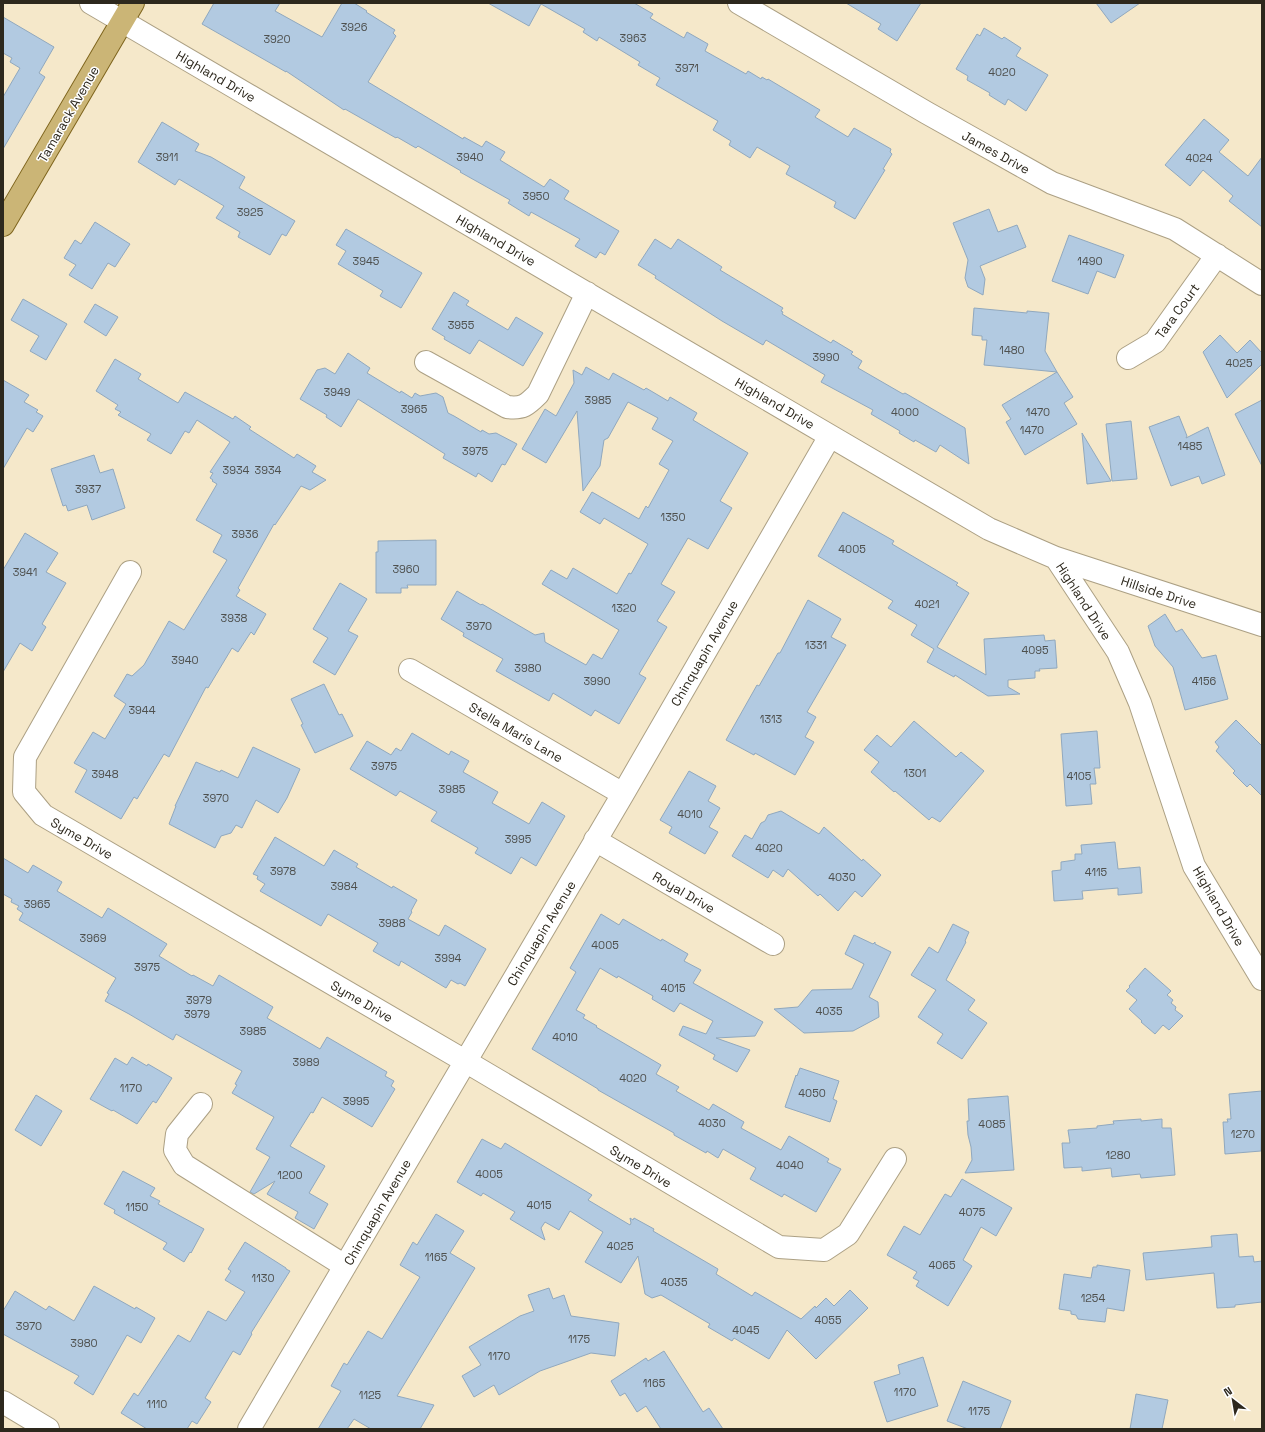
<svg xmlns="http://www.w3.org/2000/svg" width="1265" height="1432" font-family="'Space Grotesk',sans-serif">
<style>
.building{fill:#b2cae1;stroke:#90a8be}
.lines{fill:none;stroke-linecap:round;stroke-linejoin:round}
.minor-casing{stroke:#aca084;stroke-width:24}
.major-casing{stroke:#7e641c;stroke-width:24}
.minor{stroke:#fff;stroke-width:22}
.major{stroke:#cbb576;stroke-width:22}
.labels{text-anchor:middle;stroke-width:3;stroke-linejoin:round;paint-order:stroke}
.number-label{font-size:11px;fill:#4e504e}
.street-label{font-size:13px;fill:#2d281d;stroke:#fff}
</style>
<rect width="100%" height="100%" fill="#f5e8ca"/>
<path class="building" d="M214,3H280L275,11L322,37L342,3H354L367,11L366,12L395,30L393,33L396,36L368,82L463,139L464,137L482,147L486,141L505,152L500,160L544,187L550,179L569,191L564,199L619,231L605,255L600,252L596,258L575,246L580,239L531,212L529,216L508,203L510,200L460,172L461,171L418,146L416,148L397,137L396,138L345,109L344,110L286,71V72L202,24Z
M488,3H634L653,14L650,18L684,38L687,32L708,44L705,51L746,74L748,71L761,79L762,77L767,80L768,79L820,110L815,117L848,137L854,128L891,149L890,152L892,154L883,169L885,170L855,219L834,207L836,202L786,174L790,166L757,147L750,158L729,145L731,141L713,130L718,121L656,85L660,78L638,65L640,62L599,37L597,41L583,32L585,29L541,4L529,26Z
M846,3H921L897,41L878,29L881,24Z
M1096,3H1140L1111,23Z
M3,17L54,47L39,73L45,77L3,149V97L20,68L10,62L12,58L3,53Z
M984,28L1002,39L1004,37L1021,48L1016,56L1048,75L1026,111L1008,99L1005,105L989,95L990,93L967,80L968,76L956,69L977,34L980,36Z
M1204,119L1229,140L1219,152L1248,176L1262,157V227L1229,201L1233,196L1203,170L1190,186L1165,165Z
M162,122L199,144L195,151L211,157L245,177L239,188L295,221L286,236L282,234L270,255L238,237L240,232L216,218L224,206L179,179L175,185L138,162Z
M989,209L998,232L1017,225L1026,247L980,266L985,279L983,295L968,287L965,278L968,260L953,223Z
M95,222L130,244L115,267L108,263L92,289L69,275L76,265L64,258L75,240L81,244Z
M346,229L422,273L401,308L380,296L383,291L338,264L346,251L336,245Z
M1069,235L1124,255L1115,278L1097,271L1088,294L1052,281Z
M655,239L671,249L678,239L722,267L720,270L783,308L781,311L783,312L782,314L831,343L833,340L853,352L851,354L862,361L858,368L903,394L905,393L965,428L969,464L940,445L936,452L915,440L914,442L899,433L900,431L871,414L873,410L821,382L825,375L766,340L763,345L722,321L655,278L656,276L638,265Z
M454,292L469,301L466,305L508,330L516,317L543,333L523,366L479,340L470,354L444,339L445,337L432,329Z
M23,299L67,324L46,360L30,351L39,336L11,320Z
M95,304L118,317L106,336L84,322Z
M974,308L1027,313V311L1049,313L1045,351L1057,372L984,365L987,340H982V336L972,335Z
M1220,335L1237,353L1250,340L1262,353V364L1227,398L1203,352Z
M348,353L370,368L367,373L400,393L401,391L412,398L415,393L420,396L436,393L443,397L448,413L454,416L481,432L482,430L489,434L496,433L517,444L505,465L502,464L492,482L478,473L476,477L443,458L445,454L358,399L341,427L326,417L327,415L300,399L317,370L325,368L335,374Z
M115,359L141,374L138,379L178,403L185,392L233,419L235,416L251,427L249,429L294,458L297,454L316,466L312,472L326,480L310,490L301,486L275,525L274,524L238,588L240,590L236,596L266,614L254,635L251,632L249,635L238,652L232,648L208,688L206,687L169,757L164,754L137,799L134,797L121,819L75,792L87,770L74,763L93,732L105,739L126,704L114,696L127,674L132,676L144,665L169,621L184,630L227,560L213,552L222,535L196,520L217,484L212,481L213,480L210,478L213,473L210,472L230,442L197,420L189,433L185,431L171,454L147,440L151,434L118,415L121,412L115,409L118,405L96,391Z
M586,367L609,380L613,373L644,390L646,388L668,401L670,397L697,413L693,420L748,453L720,501L732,508L708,549L688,538L661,584L675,592L657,621L667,627L639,674L646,678L619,724L595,710L591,716L553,693L549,701L496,671L503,659L463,636L464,633L441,619L457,591L481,605L482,604L535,635L544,633L545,642L586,665L593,654L602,659L619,630L542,584L551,570L567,579L573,568L617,594L629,573L631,574L648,544L604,518L600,524L580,512L592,492L639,519L646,506L648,508L669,470L659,464L673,441L652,429L658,418L628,402L608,438L604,440L600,466L583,491L577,411L546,463L522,449L545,409L556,416L574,383L573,370L582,375Z
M1057,372L1073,397L1064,403L1077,424L1025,455L1006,422L1011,419L1002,405Z
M3,380L29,395L24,402L38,410L36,412L43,416L33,432L27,428L3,469Z
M1262,400V466L1235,414Z
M1179,416L1187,436L1186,438L1208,427L1225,475L1202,484L1199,476L1171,486L1149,427Z
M1131,421L1137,479L1112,481L1106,424Z
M1082,433L1111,481L1087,484Z
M94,455L100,473L113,469L125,508L92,520L87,505L68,511L66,505L63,506L51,469Z
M843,512L894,541L892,544L958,583L956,585L969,593L937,647L986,675L984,639L1044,635L1045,641L1055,640L1057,668L1039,669L1040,671H1035V678L1008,680V687L1020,694L988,696L955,675L954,677L927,662L934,649L911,635L917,625L888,608L893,601L818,556Z
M25,533L58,553L46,572L66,583L42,624L46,627L32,651L20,643L3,672V570Z
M436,540V585H407L408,588H401V593H376V552H378V541Z
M340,583L367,599L348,631L358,636L335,675L313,662L328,638L313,629Z
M808,600L841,619L831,637L846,645L807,712L816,717L805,737L814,742L795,775L755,753L754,755L726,740L757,685L759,686L778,653H780Z
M1165,614L1176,632L1182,629L1202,658L1216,655L1228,699L1185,710L1173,667L1155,646L1148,626Z
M324,684L339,715L342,714L353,736L315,753L301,725L303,724L291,699Z
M1236,720L1262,746V796L1250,784L1247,787L1233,773L1235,771L1216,751L1219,747L1215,742Z
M914,721L956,757L961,752L984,771L940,822L932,817L929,820L895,791L894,792L871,772L879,762L864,750L877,735L891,747Z
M1097,731L1100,768H1094L1096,784H1090L1092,804L1066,806L1061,734Z
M412,733L449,755L451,751L469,761L463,772L498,792L492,803L529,824L542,802L565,816L536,866L521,857L511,874L475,853L478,848L431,821L437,812L400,791L396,796L350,769L367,741L391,755L396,748L401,751Z
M253,747L300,769L287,798L278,813L256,800L242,828L236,825L231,833L221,836L215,848L169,824L176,806H175L196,762L220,772L221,770L238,778Z
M689,771L716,786L708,801L720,808L709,827L718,832L705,854L669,833L672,827L660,820Z
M781,811L819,834L824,827L862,861L863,859L881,875L862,897L855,891L838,911L820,894L818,896L788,869L783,877L773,870L768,878L732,856L745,835L752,839L761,823L765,821L768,815Z
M275,837L324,866L334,850L358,864L356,867L392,888L393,886L417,900L411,911L412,912L408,919L439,936L445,925L486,949L465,986L460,983L458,984L451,980L446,988L401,961L399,966L373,951L378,943L328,914L321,926L260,891L265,884L257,879L258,876L253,874Z
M1115,842L1118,869L1140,867L1142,893L1118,895V888L1082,891L1083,899L1054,901L1052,871L1061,870V862L1075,860V854H1082L1081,845Z
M3,858L28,873L33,865L62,882L57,891L102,918L108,908L167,944L159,956L192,976L193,975L213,986L219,975L273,1007L267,1018L320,1049L327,1037L387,1072L385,1076L394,1081L391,1086L395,1089L372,1127L322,1097L313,1113L311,1112L290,1146L325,1166L309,1193L328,1204L314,1229L295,1218L298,1212L267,1194L275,1181L254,1194L250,1192L270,1157L256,1149L274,1117L232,1093L237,1085L235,1084L242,1071L176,1034L173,1040L129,1014L105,1001L109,994L107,993L116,978L19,920L23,913L17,909L19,906L11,902L12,899L3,894Z
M601,914L619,925L623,919L661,941L662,939L688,954L684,961L701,970L693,983L763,1022L755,1036L716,1038L750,1050L737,1072L713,1059L715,1055L679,1035L683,1026L706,1034L713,1021L680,1003L674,1012L652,999L653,996L618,976L617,978L600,968L576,1010L585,1015L583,1018L597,1026L596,1027L661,1065L656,1074L679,1087L676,1091L709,1110L713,1104L744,1122L741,1128L781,1150L789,1136L829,1159L827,1162L841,1169L816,1212L784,1194L782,1197L750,1179L756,1168L723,1149L718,1158L707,1151L706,1153L674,1135V1133L598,1090V1089L532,1049L576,972L570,968Z
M953,924L969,932L965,941L966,942L946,980L975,1000L968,1010L987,1023L962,1059L937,1043L943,1034L918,1017L936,990L911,975L929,947L938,953Z
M854,935L873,944L875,942V944L891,952L869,997L878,1002L879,1017L853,1031L804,1033L774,1009L798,1007L812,990L852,989L864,964L845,954Z
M1145,968L1171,991L1167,995L1173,1000L1171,1003L1176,1007L1175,1010L1183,1016L1169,1030L1163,1025L1155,1034L1141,1022L1142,1021L1129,1009L1137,1000L1126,991L1130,987L1129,986Z
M132,1057L147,1066L148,1064L172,1078L156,1103L153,1101L137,1124L113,1110L112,1111L90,1099L115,1058L127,1065Z
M800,1068L839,1081L833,1099L837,1101L830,1122L785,1107L796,1075L797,1076Z
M1262,1091L1261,1151L1225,1154L1223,1122H1228L1227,1119H1231L1229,1094Z
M36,1095L62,1111L41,1146L15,1130Z
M1008,1096L1014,1170L965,1173L972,1160L971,1147L968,1135L967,1121H969L968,1099Z
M1141,1119V1121L1162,1119V1128H1171L1175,1175L1141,1178L1140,1174L1112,1177L1111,1168L1082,1171V1167L1064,1168L1062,1143H1070L1068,1130L1097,1128V1126L1114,1124L1113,1121Z
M482,1139L501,1149L505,1143L592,1195L588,1200L630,1225L631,1223L630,1218L633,1220L634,1218L654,1229L653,1231L718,1269L716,1274L752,1296L755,1292L801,1319L815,1306L816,1308L826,1298L834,1306L850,1290L868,1308L816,1359L787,1330L769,1359L734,1338L732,1341L708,1327L710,1324L661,1295L652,1298L645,1294L638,1256L621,1283L585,1262L603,1232L570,1211L559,1230L545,1222L541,1228L545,1240L510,1219L515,1212L483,1193L481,1196L457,1182Z
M123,1171L155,1188L150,1196L160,1201L158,1204L204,1229L191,1253L190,1252L184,1262L163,1249L167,1243L114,1213L115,1210L104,1204Z
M962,1179L1012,1208L996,1236L981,1227L963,1260L972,1266L948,1306L916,1286L919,1281L913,1278L917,1272L887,1255L904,1226L920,1235L945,1194L951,1197Z
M436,1214L464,1231L450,1253L475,1268L397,1396L434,1405L420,1429H371L354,1419L347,1429H318L341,1391L331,1386L344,1363L347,1365L368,1331L382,1339L420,1277L400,1265L413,1242L417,1245Z
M1237,1234L1239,1257L1253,1256L1254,1262L1262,1261V1302L1235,1305V1307L1217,1308L1214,1273L1146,1280L1143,1253L1212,1247L1211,1236Z
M245,1242L286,1268V1269L290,1271L251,1333L252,1334L240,1355L233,1351L205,1398L211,1402L197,1424L192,1421L187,1429H147L121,1413L134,1393L138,1396L178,1335L190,1342L208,1311L226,1321L245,1292L225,1280L231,1271L228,1269Z
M1097,1265L1130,1270L1124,1311L1107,1308L1105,1322L1078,1319L1076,1315L1071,1314V1311L1059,1309L1064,1274L1091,1278L1093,1267H1097Z
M94,1286L135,1309L136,1307L155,1318L141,1343L127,1335L93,1395L74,1383L79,1376L3,1334V1311L15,1291L46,1310L49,1306L74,1321Z
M549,1288L553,1299L564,1295L571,1316L619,1323L615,1356L591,1353L540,1371L499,1395L494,1385L474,1397L462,1376L481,1365L469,1347L520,1316L534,1311L528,1295Z
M664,1351L703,1412L709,1408L723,1429H661L646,1406L637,1412L625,1393L620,1396L611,1381L646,1358L648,1361Z
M923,1357L938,1406L887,1422L874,1382L900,1374L898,1365Z
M963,1381L1011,1401L1000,1429H968L947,1421Z
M1136,1394L1168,1400L1162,1429H1130Z"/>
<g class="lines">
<defs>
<path id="minor" d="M91,3L989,529L1056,558L1262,625
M739,3L927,113L1052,183L1175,229L1262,284
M1128,358L1155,342L1217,255
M426,362L507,407C523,409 527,405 538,394L587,293
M1056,558L1118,652L1140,703L1194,866L1262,979
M130,572L25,757L24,792L43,815L465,1061L779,1247L824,1250L848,1234L895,1159
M410,670L623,794
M595,840L773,944
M201,1104L177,1134L175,1150L184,1165L345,1266
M3,1402L48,1429
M249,1429L623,794L830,436"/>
<path id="major" d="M3,225L133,3"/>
</defs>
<use href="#minor" class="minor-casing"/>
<use href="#major" class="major-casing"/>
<use href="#minor" class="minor"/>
<use href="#major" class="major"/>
</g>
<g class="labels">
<g class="number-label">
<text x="354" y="31">3926</text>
<text x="633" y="42">3963</text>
<text x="277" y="43">3920</text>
<text x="687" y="72">3971</text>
<text x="1002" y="76">4020</text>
<text x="167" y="161">3911</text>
<text x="470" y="161">3940</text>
<text x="1199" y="162">4024</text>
<text x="536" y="200">3950</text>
<text x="250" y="216">3925</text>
<text x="366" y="265">3945</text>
<text x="1090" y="265">1490</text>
<text x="461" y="329">3955</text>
<text x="1012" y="354">1480</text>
<text x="826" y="361">3990</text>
<text x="1239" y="367">4025</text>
<text x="337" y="396">3949</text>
<text x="598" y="404">3985</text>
<text x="414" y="413">3965</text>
<text x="905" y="416">4000</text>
<text x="1038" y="416">1470</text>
<text x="1032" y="434">1470</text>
<text x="1190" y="450">1485</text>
<text x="475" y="455">3975</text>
<text x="236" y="474">3934</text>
<text x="268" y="474">3934</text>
<text x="88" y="493">3937</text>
<text x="673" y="521">1350</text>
<text x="245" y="538">3936</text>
<text x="852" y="553">4005</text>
<text x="406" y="573">3960</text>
<text x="25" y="576">3941</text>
<text x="927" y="608">4021</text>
<text x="624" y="612">1320</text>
<text x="234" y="622">3938</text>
<text x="479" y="630">3970</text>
<text x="816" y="649">1331</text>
<text x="1035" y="654">4095</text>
<text x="185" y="664">3940</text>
<text x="528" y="672">3980</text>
<text x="597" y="685">3990</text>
<text x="1204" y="685">4156</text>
<text x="142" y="714">3944</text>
<text x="771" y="723">1313</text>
<text x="384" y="770">3975</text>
<text x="915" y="777">1301</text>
<text x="105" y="778">3948</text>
<text x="1079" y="780">4105</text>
<text x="452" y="793">3985</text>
<text x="216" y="802">3970</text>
<text x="690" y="818">4010</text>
<text x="518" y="843">3995</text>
<text x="769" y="852">4020</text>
<text x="283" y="875">3978</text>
<text x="1096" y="876">4115</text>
<text x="842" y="881">4030</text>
<text x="344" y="890">3984</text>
<text x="37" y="908">3965</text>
<text x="392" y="927">3988</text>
<text x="93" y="942">3969</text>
<text x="605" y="949">4005</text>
<text x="448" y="962">3994</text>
<text x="147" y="971">3975</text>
<text x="673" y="992">4015</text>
<text x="199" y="1004">3979</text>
<text x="829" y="1015">4035</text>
<text x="197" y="1018">3979</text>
<text x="253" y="1035">3985</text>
<text x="565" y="1041">4010</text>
<text x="306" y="1066">3989</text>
<text x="633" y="1082">4020</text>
<text x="131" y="1092">1170</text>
<text x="812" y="1097">4050</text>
<text x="356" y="1105">3995</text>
<text x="712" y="1127">4030</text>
<text x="992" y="1128">4085</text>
<text x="1243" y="1138">1270</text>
<text x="1118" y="1159">1280</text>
<text x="790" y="1169">4040</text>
<text x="489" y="1178">4005</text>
<text x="290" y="1179">1200</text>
<text x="539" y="1209">4015</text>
<text x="137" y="1211">1150</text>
<text x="972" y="1216">4075</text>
<text x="620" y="1250">4025</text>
<text x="436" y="1261">1165</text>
<text x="942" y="1269">4065</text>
<text x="263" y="1282">1130</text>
<text x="674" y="1286">4035</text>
<text x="1093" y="1302">1254</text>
<text x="828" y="1324">4055</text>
<text x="29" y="1330">3970</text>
<text x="746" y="1334">4045</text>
<text x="579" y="1343">1175</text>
<text x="84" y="1347">3980</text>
<text x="499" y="1360">1170</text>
<text x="654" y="1387">1165</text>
<text x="905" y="1396">1170</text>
<text x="370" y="1399">1125</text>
<text x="157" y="1408">1110</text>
<text x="979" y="1415">1175</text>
</g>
<g class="street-label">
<text transform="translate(216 76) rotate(30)" y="5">Highland Drive</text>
<text transform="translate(68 114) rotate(-60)" y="5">Tamarack Avenue</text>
<text transform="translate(996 152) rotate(29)" y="5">James Drive</text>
<text transform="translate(496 240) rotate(30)" y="5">Highland Drive</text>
<text transform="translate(1177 311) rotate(-54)" y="5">Tara Court</text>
<text transform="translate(775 403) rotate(30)" y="5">Highland Drive</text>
<text transform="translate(1159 592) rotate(18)" y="5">Hillside Drive</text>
<text transform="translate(1084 601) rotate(57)" y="5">Highland Drive</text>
<text transform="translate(704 653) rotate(-60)" y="5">Chinquapin Avenue</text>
<text transform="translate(516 732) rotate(30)" y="5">Stella Maris Lane</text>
<text transform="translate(82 838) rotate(30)" y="5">Syme Drive</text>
<text transform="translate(684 892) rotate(30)" y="5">Royal Drive</text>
<text transform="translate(1219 906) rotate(60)" y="5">Highland Drive</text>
<text transform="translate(541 933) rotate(-59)" y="5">Chinquapin Avenue</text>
<text transform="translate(362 1001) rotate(30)" y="5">Syme Drive</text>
<text transform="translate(641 1166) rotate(31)" y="5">Syme Drive</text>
<text transform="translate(377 1212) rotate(-60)" y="5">Chinquapin Avenue</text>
</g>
</g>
<rect width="1265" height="1432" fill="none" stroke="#2d281d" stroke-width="8"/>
<g transform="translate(1233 1400) rotate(329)" stroke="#ffffff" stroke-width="3" paint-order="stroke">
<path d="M0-3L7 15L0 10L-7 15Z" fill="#2d281d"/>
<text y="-6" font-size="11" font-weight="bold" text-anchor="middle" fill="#2d281d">N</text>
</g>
</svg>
